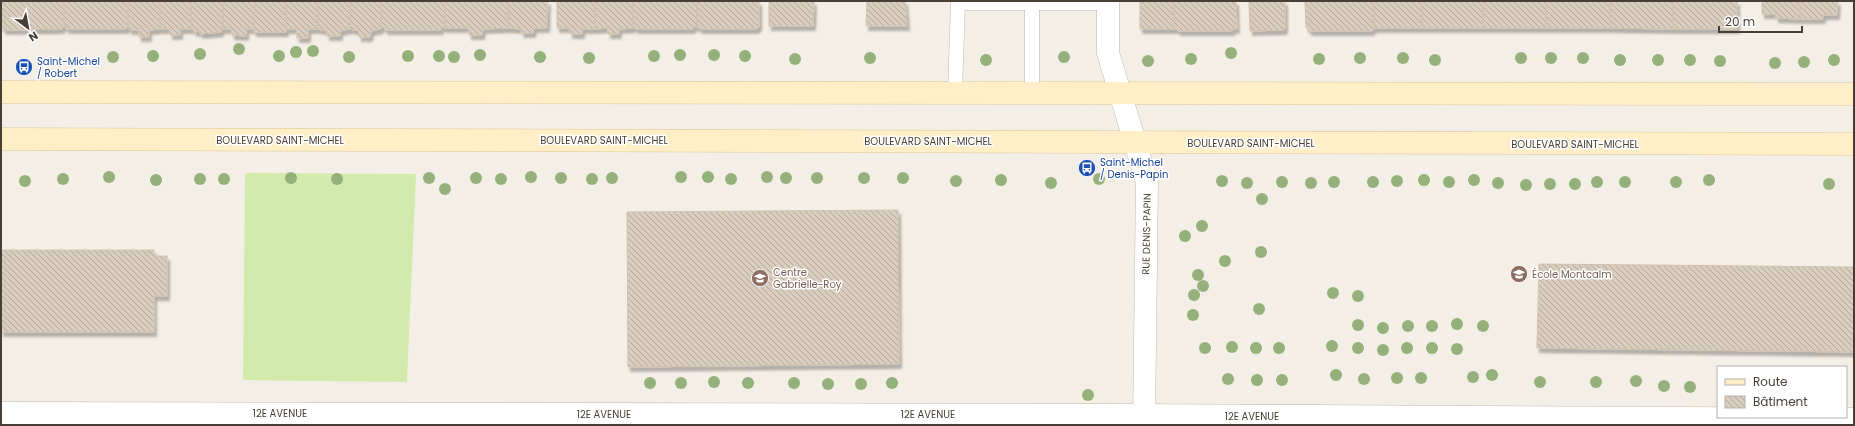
<svg xmlns="http://www.w3.org/2000/svg" width="1855" height="426" font-family="Poppins,sans-serif">
<style>
.garden{fill:#d2ebad}
.building{fill:url(#building-back-hatch);stroke:#d2c2ae;filter:url(#shadow)}
.lines{fill:none;stroke-linecap:round;stroke-linejoin:round}
.lane-casing{stroke:#c0b7a8;stroke-width:15}
.street-casing{stroke:#c0b7a8;stroke-width:23}
.secondary-casing{stroke:#dac495;stroke-width:23}
.lane{stroke:#fff;stroke-width:14}
.street{stroke:#fff;stroke-width:22}
.secondary{stroke:#ffeec6;stroke-width:22}
.tree{fill:#96b07c}
.labels{text-anchor:middle;stroke-width:3;stroke-linejoin:round;paint-order:stroke}
.transit-label{font-size:10px;fill:#164399;stroke:#fff;text-anchor:start}
.street-label{font-size:10px;fill:#473f35;stroke:#fff}
.education-label{font-size:10px;fill:#785e54;stroke:#fff;text-anchor:start}
</style>
<defs>
<pattern id="building-back-hatch" width="6" height="6" patternUnits="userSpaceOnUse"><rect width="6" height="6" fill="#d9cdbe"/><path d="M-1 5l2 2M0 0l6 6M5-1l2 2" fill="none" stroke="#b2a89b"/></pattern>
<filter id="shadow"><feDropShadow dx="2.5" dy="4.5" stdDeviation="1" flood-color="#0004"/></filter>
</defs>
<rect width="100%" height="100%" fill="#f4efe6"/>
<path class="garden" d="M245,173L416,174L407,382L243,380Z"/>
<path class="building" d="M1,1H64V27L62,26V29L4,30L3,27H1Z
M64,1H128V27H126V29H66L67,26L64,27Z
M128,1H160V29L149,30V37H139V30H130L128,27Z
M160,1H191V29H180V35H170V29H160Z
M191,1H223V29H221V32L200,34V31L194,32V29H191Z
M223,1H255L254,29H246V36L232,35V29H223Z
M255,1H286V32H254Z
M286,1H318V29H308V38H297V29H286Z
M318,1H350V29L340,31V36H327V31L318,29Z
M350,1H381V29L371,31L370,37H359V31L350,29Z
M381,1H445V27H441V30H385V27H381Z
M445,1H508V28L483,29L482,35H469V28H444Z
M508,1H548L547,28H534L533,33H521L522,29L508,28Z
M557,1H595V29H582V34H570V28H557Z
M595,1H633V28L619,29V34H608V28L595,29Z
M633,1H697V27L693,26V29H635V26H632Z
M697,1H759V27H757V29H699V26L697,27Z
M769,1H814L813,26H769Z
M867,1H905L907,26H866Z
M1140,1H1174V29H1140Z
M1174,1H1236L1237,29H1232V31H1178V29H1174Z
M1249,1H1285V29L1283,30L1250,31Z
M1305,1H1374V29L1372,28V31H1309V28H1306Z
M1374,1H1422V28H1374Z
M1422,1H1483V28H1422Z
M1483,1H1546V28H1483Z
M1546,1H1610V28H1546Z
M1610,1H1673V29L1610,28Z
M1673,1H1737V29H1673Z
M1762,1H1800V19L1776,18V14H1762Z
M1800,1H1838L1837,15H1823V19H1800Z
M898,210L899,364L628,367L627,212Z
M1,250H154V256H167V296H154V332H1Z
M1539,264L1854,267V352L1537,348Z"/>
<g class="lines">
<defs>
<path id="lane" d="M1032,3V93
M955,92L958,3H1108"/>
<path id="street" d="M1108,1V53L1147,182L1144,425
M1,413L1122,415L1854,419"/>
<path id="secondary" d="M1,92L1854,94
M1,139L1854,144"/>
</defs>
<use href="#lane" class="lane-casing"/>
<use href="#street" class="street-casing"/>
<use href="#secondary" class="secondary-casing"/>
<use href="#lane" class="lane"/>
<use href="#street" class="street"/>
<use href="#secondary" class="secondary"/>
</g>
<g class="tree">
<circle cx="239" cy="49" r="6"/>
<circle cx="313" cy="51" r="6"/>
<circle cx="296" cy="52" r="6"/>
<circle cx="1231" cy="53" r="6"/>
<circle cx="200" cy="54" r="6"/>
<circle cx="480" cy="55" r="6"/>
<circle cx="680" cy="55" r="6"/>
<circle cx="714" cy="55" r="6"/>
<circle cx="153" cy="56" r="6"/>
<circle cx="279" cy="56" r="6"/>
<circle cx="408" cy="56" r="6"/>
<circle cx="439" cy="56" r="6"/>
<circle cx="654" cy="56" r="6"/>
<circle cx="745" cy="56" r="6"/>
<circle cx="113" cy="57" r="6"/>
<circle cx="349" cy="57" r="6"/>
<circle cx="454" cy="57" r="6"/>
<circle cx="540" cy="57" r="6"/>
<circle cx="1064" cy="57" r="6"/>
<circle cx="589" cy="58" r="6"/>
<circle cx="870" cy="58" r="6"/>
<circle cx="1360" cy="58" r="6"/>
<circle cx="1403" cy="58" r="6"/>
<circle cx="1521" cy="58" r="6"/>
<circle cx="1551" cy="58" r="6"/>
<circle cx="1583" cy="58" r="6"/>
<circle cx="795" cy="59" r="6"/>
<circle cx="1191" cy="59" r="6"/>
<circle cx="1319" cy="59" r="6"/>
<circle cx="986" cy="60" r="6"/>
<circle cx="1435" cy="60" r="6"/>
<circle cx="1620" cy="60" r="6"/>
<circle cx="1658" cy="60" r="6"/>
<circle cx="1690" cy="60" r="6"/>
<circle cx="1834" cy="60" r="6"/>
<circle cx="1148" cy="61" r="6"/>
<circle cx="1720" cy="61" r="6"/>
<circle cx="1804" cy="62" r="6"/>
<circle cx="1775" cy="63" r="6"/>
<circle cx="109" cy="177" r="6"/>
<circle cx="531" cy="177" r="6"/>
<circle cx="681" cy="177" r="6"/>
<circle cx="708" cy="177" r="6"/>
<circle cx="767" cy="177" r="6"/>
<circle cx="291" cy="178" r="6"/>
<circle cx="429" cy="178" r="6"/>
<circle cx="476" cy="178" r="6"/>
<circle cx="561" cy="178" r="6"/>
<circle cx="612" cy="178" r="6"/>
<circle cx="786" cy="178" r="6"/>
<circle cx="817" cy="178" r="6"/>
<circle cx="864" cy="178" r="6"/>
<circle cx="903" cy="178" r="6"/>
<circle cx="63" cy="179" r="6"/>
<circle cx="200" cy="179" r="6"/>
<circle cx="224" cy="179" r="6"/>
<circle cx="337" cy="179" r="6"/>
<circle cx="501" cy="179" r="6"/>
<circle cx="592" cy="179" r="6"/>
<circle cx="731" cy="179" r="6"/>
<circle cx="1099" cy="179" r="6"/>
<circle cx="156" cy="180" r="6"/>
<circle cx="1001" cy="180" r="6"/>
<circle cx="1424" cy="180" r="6"/>
<circle cx="1474" cy="180" r="6"/>
<circle cx="1709" cy="180" r="6"/>
<circle cx="25" cy="181" r="6"/>
<circle cx="956" cy="181" r="6"/>
<circle cx="1222" cy="181" r="6"/>
<circle cx="1397" cy="181" r="6"/>
<circle cx="1282" cy="182" r="6"/>
<circle cx="1334" cy="182" r="6"/>
<circle cx="1373" cy="182" r="6"/>
<circle cx="1449" cy="182" r="6"/>
<circle cx="1597" cy="182" r="6"/>
<circle cx="1625" cy="182" r="6"/>
<circle cx="1676" cy="182" r="6"/>
<circle cx="1051" cy="183" r="6"/>
<circle cx="1247" cy="183" r="6"/>
<circle cx="1311" cy="183" r="6"/>
<circle cx="1498" cy="183" r="6"/>
<circle cx="1550" cy="184" r="6"/>
<circle cx="1575" cy="184" r="6"/>
<circle cx="1829" cy="184" r="6"/>
<circle cx="1526" cy="185" r="6"/>
<circle cx="445" cy="189" r="6"/>
<circle cx="1262" cy="199" r="6"/>
<circle cx="1202" cy="226" r="6"/>
<circle cx="1185" cy="236" r="6"/>
<circle cx="1261" cy="252" r="6"/>
<circle cx="1225" cy="261" r="6"/>
<circle cx="1198" cy="275" r="6"/>
<circle cx="1203" cy="286" r="6"/>
<circle cx="1333" cy="293" r="6"/>
<circle cx="1194" cy="295" r="6"/>
<circle cx="1358" cy="296" r="6"/>
<circle cx="1259" cy="309" r="6"/>
<circle cx="1193" cy="315" r="6"/>
<circle cx="1457" cy="324" r="6"/>
<circle cx="1358" cy="325" r="6"/>
<circle cx="1408" cy="326" r="6"/>
<circle cx="1432" cy="326" r="6"/>
<circle cx="1483" cy="326" r="6"/>
<circle cx="1383" cy="328" r="6"/>
<circle cx="1332" cy="346" r="6"/>
<circle cx="1232" cy="347" r="6"/>
<circle cx="1205" cy="348" r="6"/>
<circle cx="1256" cy="348" r="6"/>
<circle cx="1279" cy="348" r="6"/>
<circle cx="1358" cy="348" r="6"/>
<circle cx="1407" cy="348" r="6"/>
<circle cx="1432" cy="348" r="6"/>
<circle cx="1457" cy="349" r="6"/>
<circle cx="1383" cy="350" r="6"/>
<circle cx="1336" cy="375" r="6"/>
<circle cx="1492" cy="375" r="6"/>
<circle cx="1473" cy="377" r="6"/>
<circle cx="1397" cy="378" r="6"/>
<circle cx="1421" cy="378" r="6"/>
<circle cx="1228" cy="379" r="6"/>
<circle cx="1364" cy="379" r="6"/>
<circle cx="1257" cy="380" r="6"/>
<circle cx="1282" cy="380" r="6"/>
<circle cx="1636" cy="381" r="6"/>
<circle cx="714" cy="382" r="6"/>
<circle cx="1540" cy="382" r="6"/>
<circle cx="1596" cy="382" r="6"/>
<circle cx="650" cy="383" r="6"/>
<circle cx="681" cy="383" r="6"/>
<circle cx="748" cy="383" r="6"/>
<circle cx="794" cy="383" r="6"/>
<circle cx="892" cy="383" r="6"/>
<circle cx="828" cy="384" r="6"/>
<circle cx="861" cy="384" r="6"/>
<circle cx="1664" cy="386" r="6"/>
<circle cx="1690" cy="387" r="6"/>
<circle cx="1088" cy="395" r="6"/>
</g>
<defs>
<symbol id="bus-disc" viewBox="-11 -11 22 22"><circle r="9.5" fill="#1a4fb4" stroke="#fff"/><path d="M-5-6H5V4H4V6H2V4H-2V6H-4V4H-5ZM-3.5-4V0h7V-4ZM-3.5 1.2v1.5H-2V1.2ZM2 1.2v1.5H3.5V1.2Z" fill="#fff"/></symbol>
<symbol id="school-disc" viewBox="-11 -11 22 22"><circle r="9.5" fill="#8d6e63" stroke="#fff"/><path d="M0-5L7-2L0 1L-7-2ZM-4 1L0 2.5L4 1V4Q0 6-4 4Z" fill="#fff"/></symbol>
</defs>
<g fill-rule="evenodd">
<use href="#bus-disc" x="14" y="57" width="20" height="20"/>
<use href="#bus-disc" x="1077" y="158" width="20" height="20"/>
<use href="#school-disc" x="1509" y="264" width="20" height="20"/>
<use href="#school-disc" x="750" y="268" width="20" height="20"/>
</g>
<g class="labels">
<g class="transit-label">
<text x="37" y="65">Saint-Michel<tspan x="37" dy="12">/ Robert</tspan></text>
<text x="1100" y="166">Saint-Michel<tspan x="1100" dy="12">/ Denis-Papin</tspan></text>
</g>
<g class="street-label">
<text x="280" y="144">BOULEVARD SAINT-MICHEL</text>
<text x="604" y="144">BOULEVARD SAINT-MICHEL</text>
<text x="928" y="145">BOULEVARD SAINT-MICHEL</text>
<text x="1251" y="147">BOULEVARD SAINT-MICHEL</text>
<text x="1575" y="148">BOULEVARD SAINT-MICHEL</text>
<text transform="translate(1146 234) rotate(-89)" y="4">RUE DENIS-PAPIN</text>
<text x="280" y="417">12E AVENUE</text>
<text x="604" y="418">12E AVENUE</text>
<text x="928" y="418">12E AVENUE</text>
<text x="1252" y="420">12E AVENUE</text>
</g>
<g class="education-label">
<text x="773" y="276">Centre<tspan x="773" dy="12">Gabrielle-Roy</tspan></text>
<text x="1532" y="278">École Montcalm</text>
</g>
</g>
<rect width="1855" height="426" fill="none" stroke="#473f35" stroke-width="4"/>
<rect x="1717" y="366" width="130" height="52" fill="#ffffff" stroke="#b5b2ae"/>
<rect x="1725" y="379" width="20" height="6" fill="#ffeec6" stroke="#b5b2ae"/>
<text x="1753" y="386" font-size="12" fill="#473f35">Route</text>
<rect x="1725" y="396" width="20" height="12" fill="url(#building-back-hatch)" stroke="#b5b2ae"/>
<text x="1753" y="406" font-size="12" fill="#473f35">Bâtiment</text>
<g transform="translate(28 28) rotate(148)" stroke="#ffffff" stroke-width="3" paint-order="stroke">
<path d="M0-3L7 15L0 10L-7 15Z" fill="#473f35"/>
<text y="-6" font-size="11" font-weight="bold" text-anchor="middle" fill="#473f35">N</text>
</g>
<path d="M1719 26v6h83v-6" fill="none" stroke="#473f35" stroke-width="2"/>
<text x="1725" y="26" font-size="12" fill="#473f35" stroke="#ffffff" stroke-width="3" paint-order="stroke">20 m</text>
</svg>
